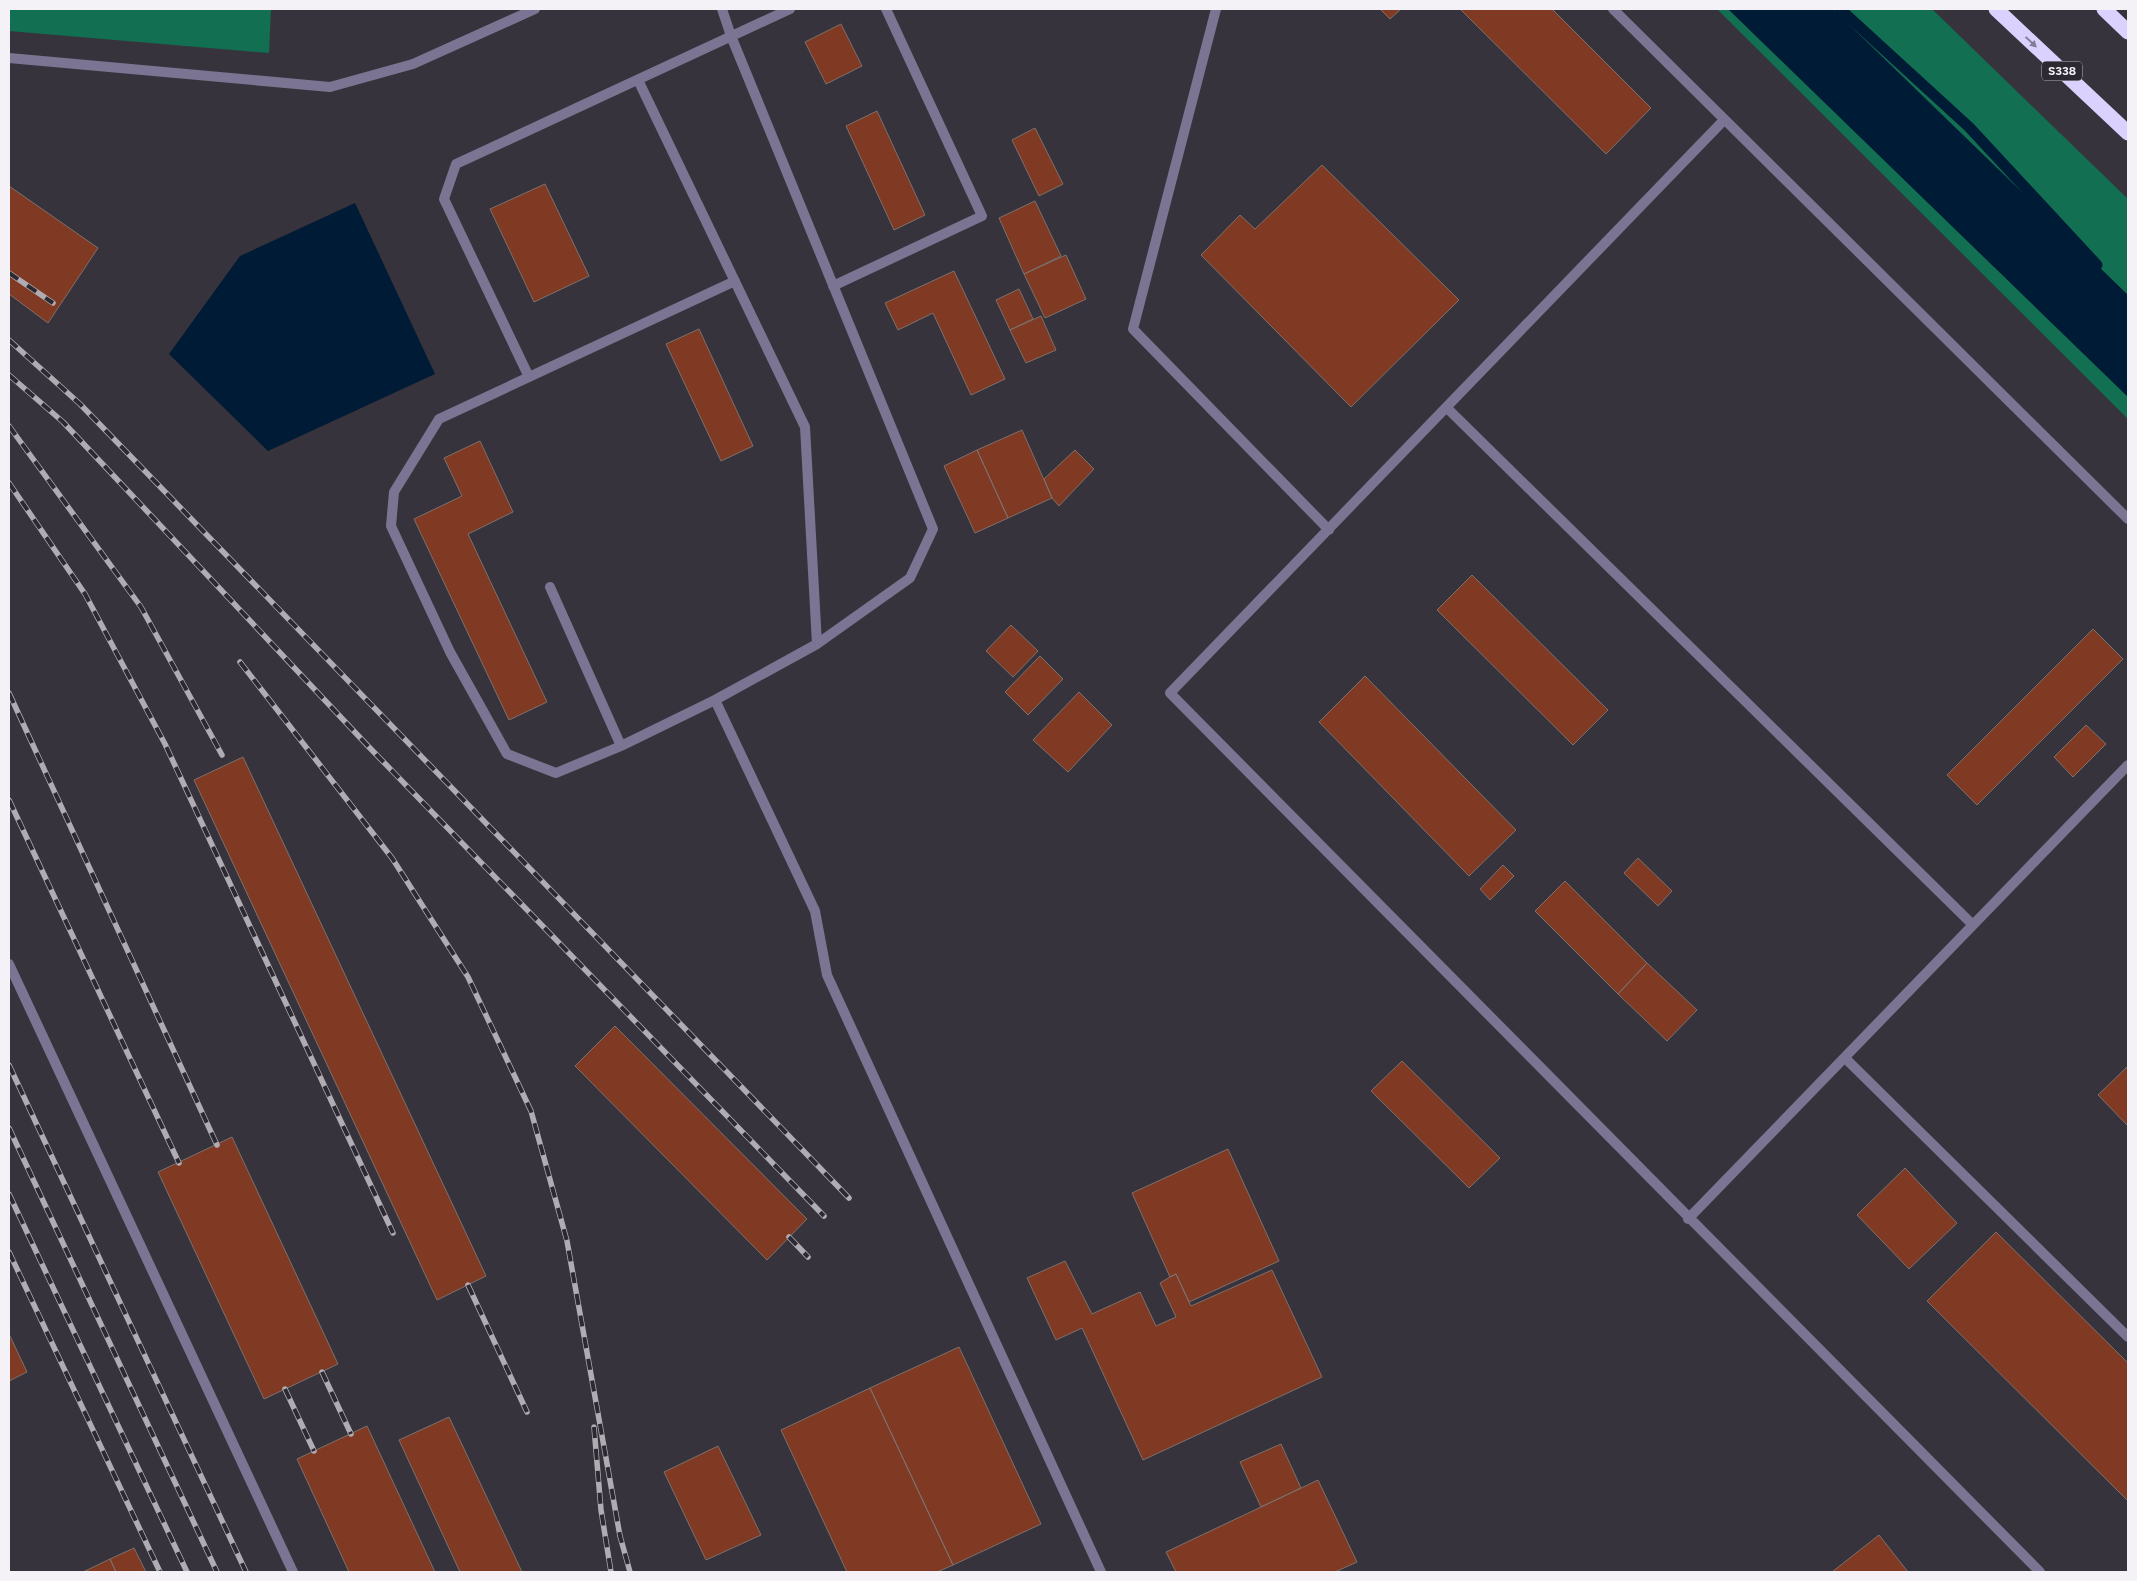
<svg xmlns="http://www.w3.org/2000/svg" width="2137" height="1581" font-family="Figtree,sans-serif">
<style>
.green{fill:#126f51}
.water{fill:#001b35}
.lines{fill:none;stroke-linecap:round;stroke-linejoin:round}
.stream{stroke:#001b35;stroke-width:11}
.building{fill:#803922;stroke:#7d716d}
.lane{stroke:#7b7593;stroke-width:10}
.highway{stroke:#dad1fe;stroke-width:15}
.rail-casing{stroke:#afacb3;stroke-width:5.5}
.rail{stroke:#2d2932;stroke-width:4;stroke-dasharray:11;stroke-linecap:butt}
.oneway{fill:#847d98}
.labels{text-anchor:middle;stroke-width:5;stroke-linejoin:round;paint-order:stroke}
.shield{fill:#2d2932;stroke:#b8b5bc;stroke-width:1}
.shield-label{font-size:12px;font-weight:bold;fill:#f4f1f7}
</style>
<rect width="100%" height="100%" fill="#37333c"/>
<path class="green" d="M9,9H271L269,53L9,31Z
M1717,9H1932L2128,199V419Z"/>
<path class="water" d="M1728,9H1833L2128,295V397Z
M355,203L435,374L268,451L169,354L240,256Z"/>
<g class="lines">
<path class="stream" d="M1840,9L1969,127L2097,265"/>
</g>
<path class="building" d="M1380,9H1401L1390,19Z
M1460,9H1552L1651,108L1606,154Z
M841,24L862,66L826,84L805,42Z
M877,111L925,215L894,230L846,126Z
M1035,128L1063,184L1039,196L1012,140Z
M1322,165L1459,300L1351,407L1201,255L1240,215L1255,229Z
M545,184L589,276L534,302L490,209Z
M9,186L98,248L48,323L9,294Z
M1035,201L1061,256L1024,274L999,218Z
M1066,255L1086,299L1045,318L1024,274Z
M954,271L1005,379L971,395L933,313L898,330L885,303Z
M1019,289L1033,319L1010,330L996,300Z
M1041,316L1056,350L1026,363L1010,330Z
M699,329L753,446L721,461L666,344Z
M1022,430L1052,498L1008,518L977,450Z
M480,441L513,512L468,534L547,702L509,720L414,519L462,496L444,458Z
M977,450L1008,518L975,533L944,466Z
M1075,450L1094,469L1059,506L1052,498L1044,479Z
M1472,575L1608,710L1573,745L1437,610Z
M1011,625L1038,651L1013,677L986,651Z
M2093,629L2123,659L1977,805L1947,775Z
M1040,656L1063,679L1028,715L1005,692Z
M1365,676L1516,830L1469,876L1319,722Z
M1079,692L1112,725L1068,772L1033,740Z
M2086,725L2106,744L2073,777L2054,757Z
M243,757L486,1276L437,1300L194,780Z
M1638,858L1672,891L1658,906L1624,873Z
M1503,865L1514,876L1490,900L1480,889Z
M1565,881L1647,963L1618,994L1535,911Z
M1647,963L1697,1010L1667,1041L1618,994Z
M615,1026L807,1219L767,1260L575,1066Z
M1402,1061L1500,1158L1469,1188L1371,1091Z
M2128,1066V1126L2098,1095Z
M232,1137L338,1364L264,1399L158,1172Z
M1228,1149L1279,1261L1189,1302L1176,1274L1170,1277L1132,1193Z
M1905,1168L1957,1223L1909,1269L1857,1215Z
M1996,1232L2128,1363V1501L1927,1301Z
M1065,1261L1092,1314L1140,1292L1156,1326L1176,1317L1160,1283L1170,1277L1176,1274L1191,1306L1272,1270L1322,1377L1143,1460L1082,1328L1056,1340L1027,1278Z
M9,1334L27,1372L9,1381Z
M959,1347L1041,1524L953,1565L870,1388Z
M870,1388L953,1565L937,1572H847L781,1430Z
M449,1417L522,1572H460L399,1440Z
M367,1426L435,1572H349L297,1459Z
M1281,1444L1301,1488L1261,1507L1240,1462Z
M718,1446L761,1535L706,1560L664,1472Z
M1318,1480L1357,1562L1335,1572H1176L1166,1552Z
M1879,1535L1908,1572H1832Z
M134,1548L146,1572H116L110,1559Z
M110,1559L116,1572H83Z"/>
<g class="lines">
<path class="lane" d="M722,9L731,36L933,529L910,578L817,644L715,700L621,746L556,773L507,754L450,652L391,526L394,492L439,419L735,281
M1216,9L1133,329L1329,530
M1613,9L2128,519
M9,58L330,87L413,64L535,9
M638,80L805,427L817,644
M1724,120L1170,693L2040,1572
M833,286L982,216L886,9
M529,377L444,199L456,164L790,9
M1447,408L1973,925
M550,587L621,746
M715,700L815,911L827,975L1101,1572
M9,964L293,1572
M1845,1058L2128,1337
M1688,1219L2128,765"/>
<path class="highway" d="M1996,9L2128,133
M2104,9L2128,32"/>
<defs>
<path id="rail" d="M9,273L53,303
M9,340L80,404L849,1198
M9,375L63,422L367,745L824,1216
M9,426L141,607L222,755
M9,483L85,594L165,744L393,1233
M240,662L392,858L468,977L531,1111L567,1241L620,1536L630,1572
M9,693L217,1145
M9,800L179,1163
M9,1065L246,1572
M9,1128L217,1572
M9,1194L187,1572
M789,1237L808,1257
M9,1252L160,1572
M468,1285L527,1412
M322,1372L351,1434
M285,1389L314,1451
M594,1427L601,1510L611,1572"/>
</defs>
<use href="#rail" class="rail-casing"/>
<use href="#rail" class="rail"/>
</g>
<defs><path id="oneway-solid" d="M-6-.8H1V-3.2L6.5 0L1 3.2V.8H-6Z" transform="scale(1.25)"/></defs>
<use class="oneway" href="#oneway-solid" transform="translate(2031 42) rotate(43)"/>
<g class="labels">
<rect class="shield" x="2042" y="61.5" width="40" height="19" rx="4"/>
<g class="shield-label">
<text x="2062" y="75">S338</text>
</g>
</g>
<rect width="2137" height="1581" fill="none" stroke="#f4f1f7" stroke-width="20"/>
</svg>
